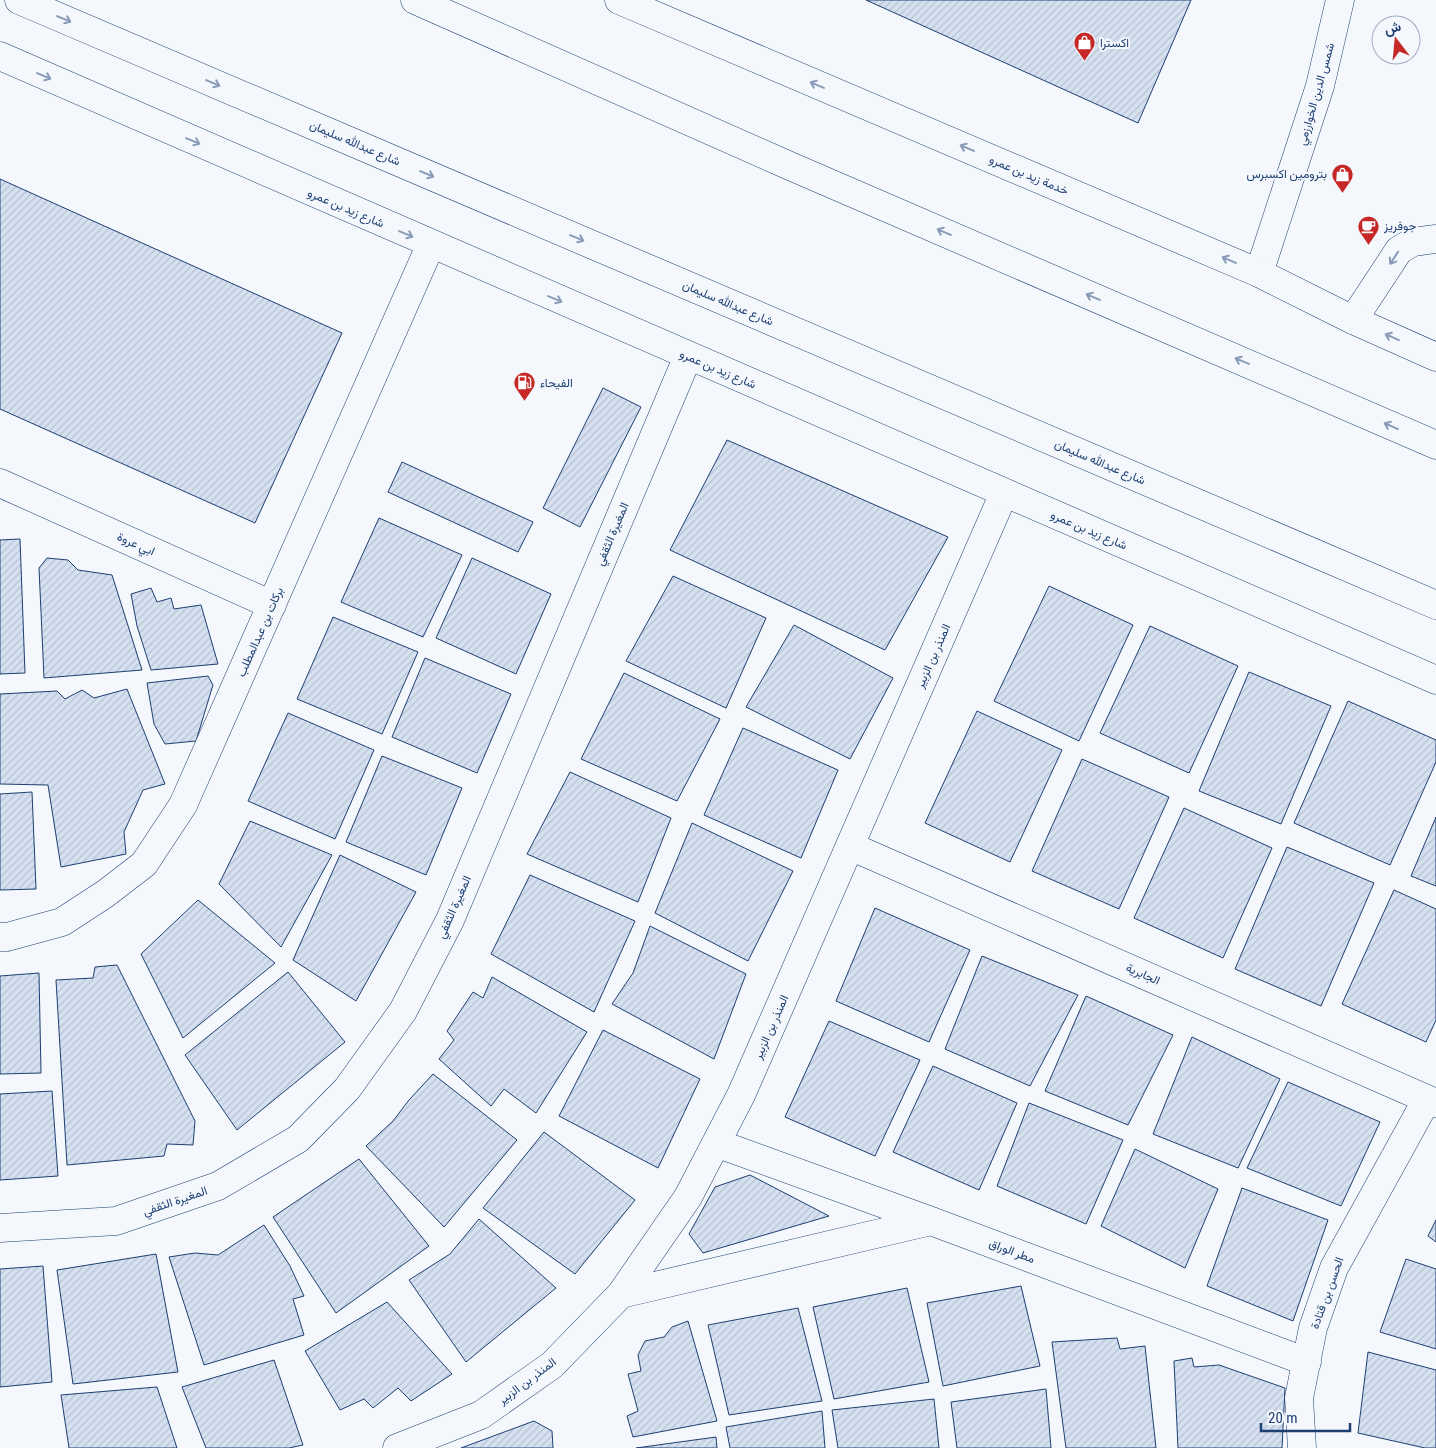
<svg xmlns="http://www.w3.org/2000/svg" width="1436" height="1448" font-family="'Roboto Condensed',Vazirmatn,sans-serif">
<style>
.building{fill:url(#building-hatch);stroke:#1d3f73}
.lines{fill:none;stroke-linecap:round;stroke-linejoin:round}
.minor-casing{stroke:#1d3f73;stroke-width:29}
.major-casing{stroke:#1d3f73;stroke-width:29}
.minor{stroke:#f4f7fb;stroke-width:28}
.major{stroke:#f4f7fb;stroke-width:28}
.oneway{stroke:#889bb7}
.labels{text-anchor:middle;stroke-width:4;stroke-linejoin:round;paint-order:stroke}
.poi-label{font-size:12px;fill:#1d3f73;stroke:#f4f7fb;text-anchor:start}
.street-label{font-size:12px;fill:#1d3f73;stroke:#f4f7fb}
</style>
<defs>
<pattern id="building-hatch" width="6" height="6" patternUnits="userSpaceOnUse" patternTransform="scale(1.25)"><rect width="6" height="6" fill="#d5e0f0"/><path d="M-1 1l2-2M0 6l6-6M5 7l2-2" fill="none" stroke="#b6c1d1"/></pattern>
</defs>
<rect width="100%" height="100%" fill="#f4f7fb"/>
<path class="building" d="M866,0H1191L1138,123Z
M0,179L342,333L255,523L0,409Z
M603,388L641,407L580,527L543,508Z
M727,440L948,537L885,650L670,550Z
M402,462L533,522L518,552L388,492Z
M379,518L462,555L423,637L341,602Z
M20,539L25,673L0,674V540Z
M47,558L68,560L78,570L112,575L142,670L44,678L39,568Z
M472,558L551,594L516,674L436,638Z
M673,576L766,618L726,708L626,661Z
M1049,586L1133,625L1079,741L994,701Z
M151,588L157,602L171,598L174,609L201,605L218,664L151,670L137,626L131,594Z
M333,617L418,652L382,734L297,699Z
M794,625L893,678L850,759L746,707Z
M1150,626L1238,666L1189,773L1100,733Z
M425,658L511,694L477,773L392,737Z
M1249,672L1331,706L1281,824L1199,791Z
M624,673L720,719L677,801L581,759Z
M208,676L213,685L196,741L165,744L154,724L147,683Z
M127,689L165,784L143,790L124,832L126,854L61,867L48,785L0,784V694L57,691L65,699L82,690L94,698Z
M1348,701L1436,740V762L1390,865L1294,823Z
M977,711L1062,750L1010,862L925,823Z
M288,713L374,750L335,839L248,801Z
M743,728L838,770L801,858L704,815Z
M382,756L462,788L426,875L346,842Z
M1082,759L1169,797L1119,909L1032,871Z
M570,772L671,818L638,902L527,854Z
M32,792L36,889L0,890V794Z
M1184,808L1272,848L1223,958L1134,918Z
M1436,817V886L1411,876Z
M250,821L332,855L281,947L219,884Z
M692,823L793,871L748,961L655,913Z
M1287,847L1374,883L1321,1006L1235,969Z
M340,855L416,892L356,1001L293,960Z
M530,875L635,921L594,1012L491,954Z
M1394,890L1436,909V1020L1426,1042L1342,1004Z
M198,900L275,963L183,1038L141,954Z
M875,908L970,950L929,1042L836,1001Z
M650,926L746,974L714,1059L612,1004L633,973Z
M982,956L1078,995L1030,1086L945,1049Z
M117,965L195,1121L193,1145L167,1144L164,1156L67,1165L56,980L93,978L95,967Z
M288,972L345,1042L237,1130L185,1055Z
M39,973L41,1073L0,1074V976Z
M492,977L587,1032L536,1113L504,1089L491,1106L439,1059L454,1040L447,1031L473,992L483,998Z
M1086,996L1173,1035L1128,1125L1045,1091Z
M829,1021L920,1060L875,1156L785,1117Z
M603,1030L700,1079L658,1168L559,1116Z
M1192,1037L1280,1079L1238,1168L1153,1134Z
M933,1066L1017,1103L979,1190L893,1152Z
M433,1074L517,1140L444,1227L366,1146L393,1121L409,1100Z
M1288,1082L1380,1122L1341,1206L1247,1168Z
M52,1091L58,1176L0,1180V1094Z
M1029,1103L1123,1140L1086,1224L997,1186Z
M544,1132L635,1200L575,1274L483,1208Z
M1135,1149L1218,1189L1185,1268L1101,1226Z
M359,1159L429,1246L336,1313L273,1217Z
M750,1175L829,1216L703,1253L689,1234L715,1187Z
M1242,1188L1328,1220L1293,1321L1207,1286Z
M479,1219L556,1288L466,1362L409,1280L450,1254Z
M1436,1220V1242L1428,1236Z
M264,1225L290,1266L304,1296L293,1299L304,1335L204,1365L169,1257L195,1253L218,1255Z
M156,1254L178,1372L73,1384L57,1270Z
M1406,1259L1436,1269V1349L1380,1332Z
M43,1266L52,1382L0,1387V1269Z
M1021,1286L1040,1366L943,1386L927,1303Z
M907,1288L929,1382L834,1399L813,1307Z
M387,1302L452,1374L411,1401L398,1388L373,1408L364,1399L340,1410L305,1351Z
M798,1308L822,1401L729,1415L708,1325Z
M688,1321L717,1421L633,1437L627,1416L638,1411L628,1374L641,1371L638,1355L645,1341L664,1337L672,1327Z
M1117,1338L1120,1349L1145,1346L1156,1448H1066L1052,1342Z
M1368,1352L1436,1370V1448H1425L1358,1433Z
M1192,1358L1194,1367L1219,1365L1285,1388L1282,1448H1178L1174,1361Z
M274,1360L303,1445L289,1448H206L182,1387Z
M157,1387L177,1448H69L61,1395Z
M1046,1389L1051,1448H957L951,1402Z
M934,1399L939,1448H838L832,1410Z
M822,1411L825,1448H730L726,1427Z
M534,1421L552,1431L553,1448H461Z
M716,1437L717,1448H636Z"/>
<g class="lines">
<defs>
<path id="minor" d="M1259,273L1320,86L1340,0
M1353,320L1399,250L1413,242L1436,239
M0,483L272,605
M850,846L1436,1103
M0,937H7L62,922L105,894L144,864L183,805L431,244
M716,1143L931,1221L1307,1362
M0,1228L116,1221L218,1186L298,1139L347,1089L403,1011L450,920L688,356
M621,1294L931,1221
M397,1448L481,1415L552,1365L621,1294L688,1197L741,1095L1004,493
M1302,1448L1299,1398L1313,1328L1334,1268L1427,1099"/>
<path id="major" d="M19,0L1436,605
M415,0L790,166L1436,445
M619,0L1259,273L1353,320L1436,357
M0,56L1436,680"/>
</defs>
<use href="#minor" class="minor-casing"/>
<use href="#major" class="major-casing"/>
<use href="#minor" class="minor"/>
<use href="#major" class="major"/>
</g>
<defs><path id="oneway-shaft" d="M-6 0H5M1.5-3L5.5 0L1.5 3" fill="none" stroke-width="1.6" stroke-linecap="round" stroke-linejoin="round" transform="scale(1.25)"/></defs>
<g class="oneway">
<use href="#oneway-shaft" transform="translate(64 19) rotate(23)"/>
<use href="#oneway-shaft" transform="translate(44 76) rotate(23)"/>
<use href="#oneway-shaft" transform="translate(213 83) rotate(23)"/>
<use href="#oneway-shaft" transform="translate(817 85) rotate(-157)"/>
<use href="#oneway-shaft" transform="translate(193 141) rotate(23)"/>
<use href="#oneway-shaft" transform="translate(967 148) rotate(-157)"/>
<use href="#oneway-shaft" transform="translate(427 174) rotate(23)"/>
<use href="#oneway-shaft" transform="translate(944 232) rotate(-157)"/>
<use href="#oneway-shaft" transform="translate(406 234) rotate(23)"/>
<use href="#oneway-shaft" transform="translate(577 238) rotate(23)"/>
<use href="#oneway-shaft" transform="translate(1394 258) rotate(123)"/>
<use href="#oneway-shaft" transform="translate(1229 260) rotate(-157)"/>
<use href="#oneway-shaft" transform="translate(1093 297) rotate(-157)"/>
<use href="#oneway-shaft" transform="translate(555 299) rotate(23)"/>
<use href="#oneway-shaft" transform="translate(1392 337) rotate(-156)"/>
<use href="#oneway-shaft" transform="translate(1242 361) rotate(-157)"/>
<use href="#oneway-shaft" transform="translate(1391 426) rotate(-156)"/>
</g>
<defs>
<symbol id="shop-pin" viewBox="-11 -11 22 30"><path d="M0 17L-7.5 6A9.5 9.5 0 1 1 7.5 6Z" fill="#c62828" stroke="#f4f7fb"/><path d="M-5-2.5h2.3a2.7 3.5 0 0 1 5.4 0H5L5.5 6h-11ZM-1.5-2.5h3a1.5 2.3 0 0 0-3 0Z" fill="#fff"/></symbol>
<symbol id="cafe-pin" viewBox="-11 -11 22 30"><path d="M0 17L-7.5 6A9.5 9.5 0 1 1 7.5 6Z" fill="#c62828" stroke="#f4f7fb"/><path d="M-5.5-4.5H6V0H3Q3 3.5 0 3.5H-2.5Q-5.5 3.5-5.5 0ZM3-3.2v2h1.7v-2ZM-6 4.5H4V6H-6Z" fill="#fff"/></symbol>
<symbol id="fuel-pin" viewBox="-11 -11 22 30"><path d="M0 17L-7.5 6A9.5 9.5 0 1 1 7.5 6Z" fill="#c62828" stroke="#f4f7fb"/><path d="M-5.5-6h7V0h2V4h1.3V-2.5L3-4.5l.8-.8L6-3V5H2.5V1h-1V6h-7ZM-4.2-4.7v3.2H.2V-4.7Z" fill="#fff"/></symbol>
</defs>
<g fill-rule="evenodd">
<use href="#shop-pin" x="1072" y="30" width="25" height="34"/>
<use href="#shop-pin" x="1330" y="162" width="25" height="34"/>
<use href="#cafe-pin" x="1356" y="214" width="25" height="34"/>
<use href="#fuel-pin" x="512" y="370" width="25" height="34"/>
</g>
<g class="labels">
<g class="poi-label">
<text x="1100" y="47">اكسترا</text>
<text x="1327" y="178" text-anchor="end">بترومين اكسبرس</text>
<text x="1384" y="230">جوفريز</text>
<text x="540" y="387">الفيحاء</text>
</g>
<g class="street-label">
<text transform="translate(1316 94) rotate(-74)" y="4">شمس الدين الخوارزمي</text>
<text transform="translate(355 143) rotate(23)" y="4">شارع عبدالله سليمان</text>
<text transform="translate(1029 175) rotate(23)" y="4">خدمة زيد بن عمرو</text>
<text transform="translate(346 208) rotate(23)" y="4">شارع زيد بن عمرو</text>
<text transform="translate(728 303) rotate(23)" y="4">شارع عبدالله سليمان</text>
<text transform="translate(718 369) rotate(23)" y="4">شارع زيد بن عمرو</text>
<text transform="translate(1100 462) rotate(23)" y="4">شارع عبدالله سليمان</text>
<text transform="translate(1089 530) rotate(23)" y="4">شارع زيد بن عمرو</text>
<text transform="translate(612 534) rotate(-67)" y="4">المغيرة الثقفي</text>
<text transform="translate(136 544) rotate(24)" y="4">ابي عروة</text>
<text transform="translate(260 632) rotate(-66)" y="4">بركات بن عبدالمطلب</text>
<text transform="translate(933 656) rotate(-66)" y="4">المنذر بن الزبير</text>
<text transform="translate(454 907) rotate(-66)" y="4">المغيرة الثقفي</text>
<text transform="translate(1143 974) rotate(24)" y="4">الجابرية</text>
<text transform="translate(771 1027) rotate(-66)" y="4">المنذر بن الزبير</text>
<text transform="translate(175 1201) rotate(-19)" y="4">المغيرة الثقفي</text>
<text transform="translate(1012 1251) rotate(21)" y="4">مطر الوراق</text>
<text transform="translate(1327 1293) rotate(-70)" y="4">الحسن بن قتادة</text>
<text transform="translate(527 1381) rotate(-37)" y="4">المنذر بن الزبير</text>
</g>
</g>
<g transform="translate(1396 40) rotate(344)"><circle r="24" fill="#f4f7fb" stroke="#9eadc5"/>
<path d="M0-4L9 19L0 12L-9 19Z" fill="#c62828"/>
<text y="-8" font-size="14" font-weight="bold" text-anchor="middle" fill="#1d3f73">ش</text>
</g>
<path d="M1261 1423v8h89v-8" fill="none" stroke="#1d3f73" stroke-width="2.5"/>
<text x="1268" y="1423" font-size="15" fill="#1d3f73" stroke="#f4f7fb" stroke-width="4" paint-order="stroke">20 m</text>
</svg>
